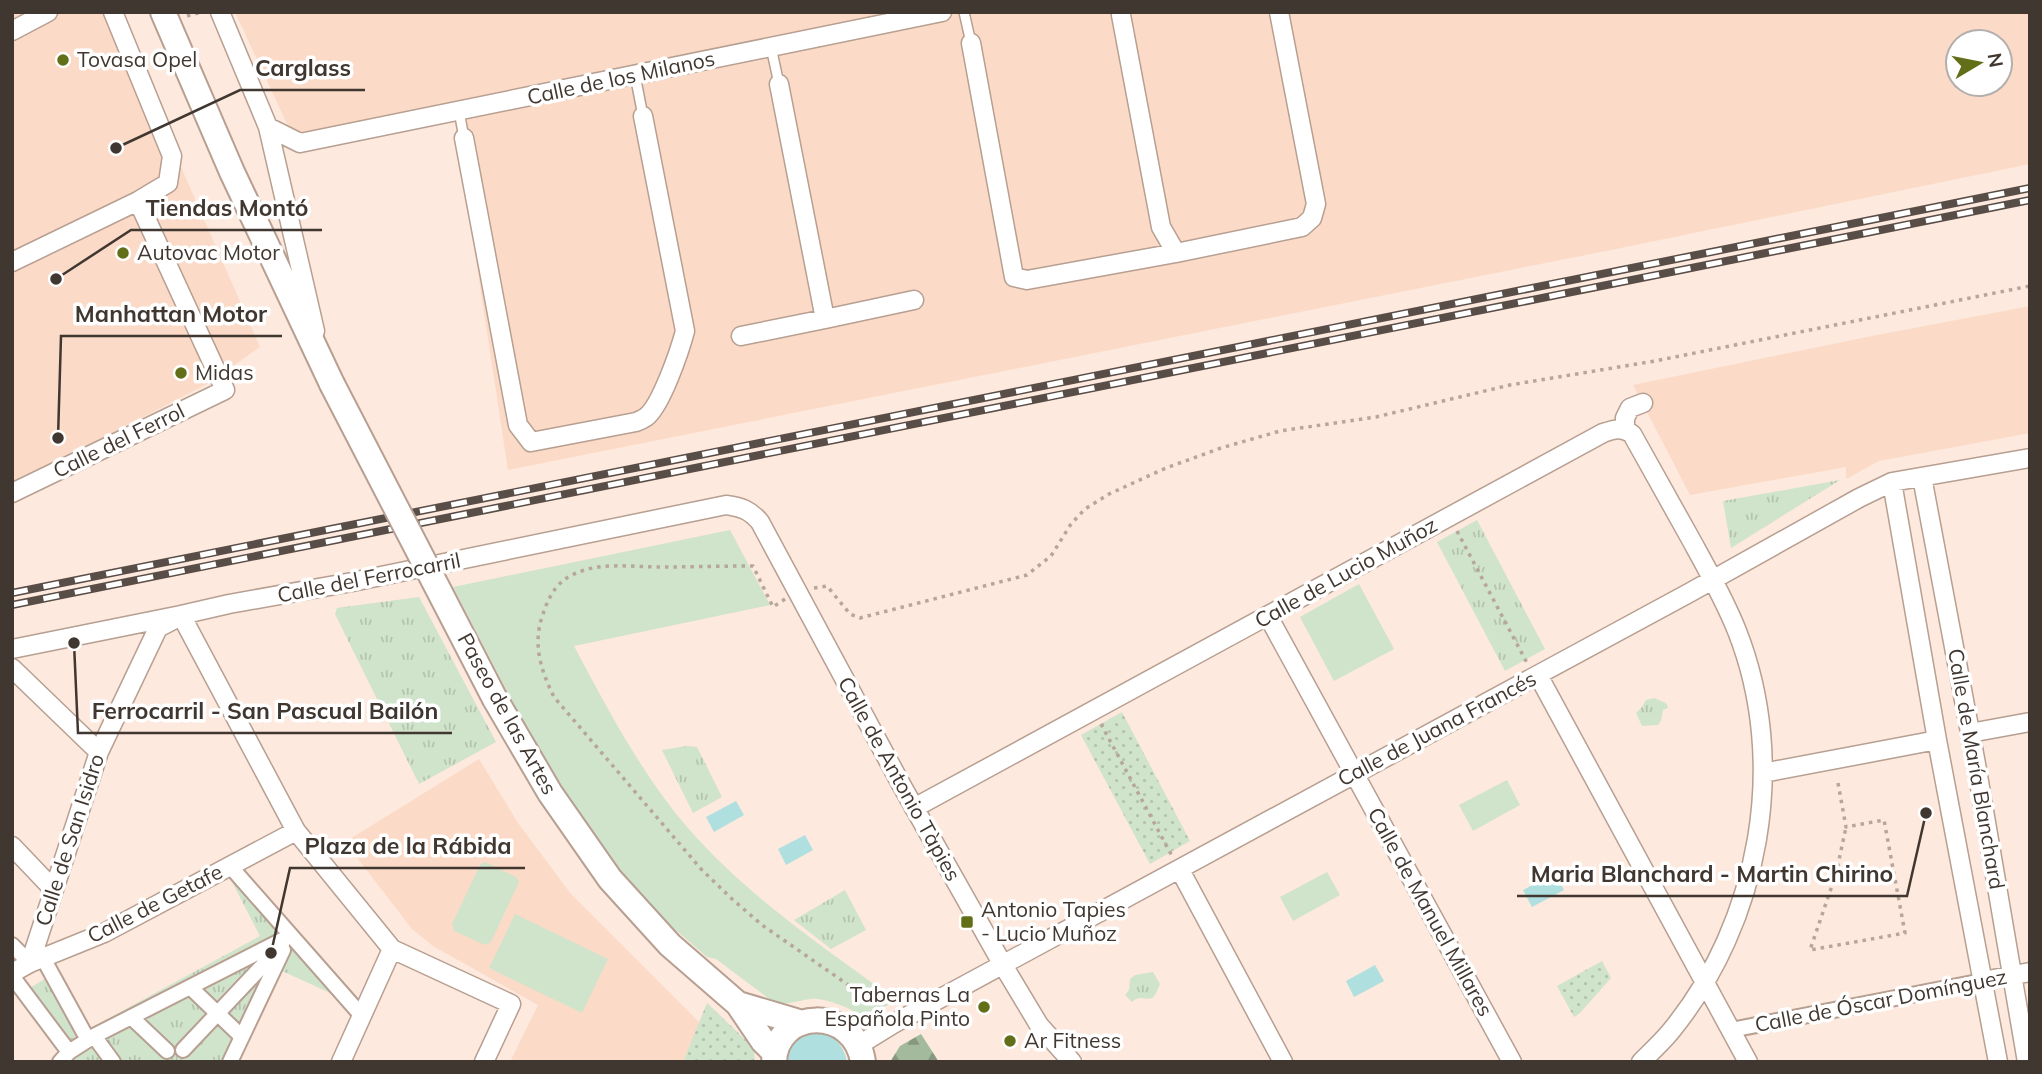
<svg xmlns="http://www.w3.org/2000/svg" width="2042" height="1074" font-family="Mulish,sans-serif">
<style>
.built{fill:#fbdbc7;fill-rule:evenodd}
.grass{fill:#d0e3cb}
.forest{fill:url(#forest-firs)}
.park{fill:url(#park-tufts)}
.garden{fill:url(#garden-dots)}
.water{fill:#afe0df}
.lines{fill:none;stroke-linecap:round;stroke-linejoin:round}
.service-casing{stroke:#b79f91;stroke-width:12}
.pedestrian-casing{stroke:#b79f91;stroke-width:18}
.minor-casing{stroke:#b79f91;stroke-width:21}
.secondary-casing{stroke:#b79f91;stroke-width:28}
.path{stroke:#b6a69c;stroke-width:3.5;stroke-dasharray:3.5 5;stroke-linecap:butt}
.service{stroke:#fff;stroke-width:9}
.pedestrian{stroke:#fff;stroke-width:14}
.minor{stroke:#fff;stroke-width:18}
.secondary{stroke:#fff;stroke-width:24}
.rail-casing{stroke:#594d47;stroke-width:8}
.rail{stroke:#fff;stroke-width:5;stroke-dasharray:16;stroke-linecap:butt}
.secondary-bridge-casing{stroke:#b79f91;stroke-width:28;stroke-linecap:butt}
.secondary-bridge{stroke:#fff;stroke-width:24}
.poi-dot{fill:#636f18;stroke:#fff;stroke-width:2.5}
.labels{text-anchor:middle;stroke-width:7;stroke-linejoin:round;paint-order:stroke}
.poi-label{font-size:21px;fill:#413731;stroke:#fff;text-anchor:start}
.street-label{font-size:21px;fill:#413731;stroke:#fff}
.leader{fill:none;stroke:#413731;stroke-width:2.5}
.callout-dot{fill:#413731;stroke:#fff;stroke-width:2.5}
.callout-label{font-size:23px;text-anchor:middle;font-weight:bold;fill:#413731;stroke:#fff;stroke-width:7;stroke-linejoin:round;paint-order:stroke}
</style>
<defs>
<pattern id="forest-firs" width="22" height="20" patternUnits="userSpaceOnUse" patternTransform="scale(1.75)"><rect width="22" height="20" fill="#a3bb9c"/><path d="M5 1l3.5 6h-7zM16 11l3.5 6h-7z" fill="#869980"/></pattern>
<pattern id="park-tufts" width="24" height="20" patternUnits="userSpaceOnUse" patternTransform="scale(1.75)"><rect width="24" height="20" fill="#d0e3cb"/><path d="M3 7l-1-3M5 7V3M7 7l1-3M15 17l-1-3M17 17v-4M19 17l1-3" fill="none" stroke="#b4c3af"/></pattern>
<pattern id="garden-dots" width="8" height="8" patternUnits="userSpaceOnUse" patternTransform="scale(1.75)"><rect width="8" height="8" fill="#d0e3cb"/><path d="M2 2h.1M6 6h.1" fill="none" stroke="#b4c3af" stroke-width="1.8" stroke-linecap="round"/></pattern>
</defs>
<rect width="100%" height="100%" fill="#fde9dd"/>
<path class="built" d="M12,12H113L260,347L211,382L12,485Z
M235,12H2030V164L1616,249L508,470L453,109L294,139ZM1958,42H2000V84H1958Z
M2030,306V433L1879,461L1846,479V467L1690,495L1633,385L1872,336Z
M479,759L518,823L571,894L700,1023L683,1062H510L538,1005L433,946L412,929L345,842Z"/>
<path class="grass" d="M730,530L770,605L574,646C607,708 641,773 687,827C747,896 823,947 896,1000L871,1015L862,1016C850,1008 824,997 810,999C798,1001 788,1004 776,1004L716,959L707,957L663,919L611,862L549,772L453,587Z
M1359,584L1394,649L1334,681L1300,617Z
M1507,780L1520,805L1473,831L1459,805Z
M485,862L516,877L519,882L491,942L485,945L454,931L452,924L480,865Z
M1327,872L1340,895L1293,921L1280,897Z
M515,914L608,959L582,1013L489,968Z"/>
<path class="forest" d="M921,1034L939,1062H890L900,1046Z"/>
<path class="park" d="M1840,480L1731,548L1723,501Z
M1477,520L1545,649L1505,671L1437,542Z
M419,597L496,742L419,784L335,614L337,608Z
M1654,698L1666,703L1668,708L1663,710L1661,721L1658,725L1642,726L1636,713L1642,707L1646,700Z
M687,746L697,747L722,797L693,813L662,750Z
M244,870L345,991L341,998L280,970L237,1062H59L66,1053L20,994L58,971L89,1029L260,936L230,878Z
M845,890L866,930L831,949L794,920Z
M1153,972L1160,984C1158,988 1156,996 1152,998C1144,1001 1141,994 1132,1002L1125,995L1129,990L1130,979L1135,975Z"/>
<path class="garden" d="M1122,712L1190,841L1150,864L1081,735Z
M1602,961L1611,978L1580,1013L1574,1017L1557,986Z
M707,1003L754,1048L755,1062H683Z"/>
<path class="water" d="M736,801L744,815L714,832L706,817Z
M805,835L813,850L786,865L778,849Z
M1555,873L1564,890L1532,907L1523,890Z
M1375,965L1384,981L1354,997L1346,981Z
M820,1032C836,1037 844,1046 847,1062H785C790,1043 800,1033 820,1032Z"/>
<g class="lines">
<defs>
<path id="service" d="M964,12L971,43
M771,47L779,84
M635,75L643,116
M459,111L464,138"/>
<path id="pedestrian" d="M230,866L362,1016
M12,945L30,963
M43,958L88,1040
M12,976L69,1052
M190,987L242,1037
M131,1017L167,1051
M1731,1030L1983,981
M94,1036L113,1062
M183,1050L282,945
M60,1062L69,1052L94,1036L290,936
M230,1062L283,950"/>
<path id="minor" d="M220,12L268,127L300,143L942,12
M1121,15L1161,227L1176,253L1302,227L1312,218L1316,204L1279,12
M12,31L48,12
M971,43L1014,277L1027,280L1176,253
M268,127L315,331
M464,138L518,425L531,442L636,422C639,421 643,419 646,417C661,406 680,350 685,331L643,116
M12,262L138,201L168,183L172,156L113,12
M825,319L914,300
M741,336L825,319L779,84
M1625,429V418L1630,408L1643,403
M1922,477L1976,764L2027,1062
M1892,482L1937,740L1998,1062
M12,493L225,390L138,201
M181,615L296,831L392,949L511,1004L484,1062
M1268,616L1512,1062
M12,649L181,615L229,604L352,582L726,505C741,507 750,510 760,522L902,786L1003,965L1039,1025L1072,1062
M12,668L99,752
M1538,675L1748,1062
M1970,733L2030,722
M1763,773L1937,740
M914,808L1603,433C1615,429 1621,427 1632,434C1651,468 1670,502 1689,536C1706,567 1724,598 1737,631C1789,763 1760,922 1671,1031C1662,1042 1651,1052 1641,1062
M12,846L53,889
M1180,870L1283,1062
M30,963L99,752L158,628L175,619
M12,973L30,963L104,933L296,831
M1983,981L2030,972
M859,1045L893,1024L1689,593L1859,498L1892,482L2030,458
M341,1062L392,949"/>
<path id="secondary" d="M163,12L232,172L332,384
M495,699L550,793L610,879L670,945L738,1004L763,1041L775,1053
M738,1004L802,1023
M774,1062C776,1007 855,1006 863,1062"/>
</defs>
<use href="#service" class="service-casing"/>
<use href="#pedestrian" class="pedestrian-casing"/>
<use href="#minor" class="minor-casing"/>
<use href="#secondary" class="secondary-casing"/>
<path class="path" d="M187,16L202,12
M1457,531L1527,663
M814,588L827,586L850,614L860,618L1027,575L1051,556L1071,524L1085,509L1109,494L1166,468L1221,448L1280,431L1376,417L1510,385L1655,361L2030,286
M785,599L773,607L753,566C722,566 691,567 661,567C630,567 598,561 570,576C555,584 548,599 543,614C532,644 541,671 554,697L701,869L731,898L762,925L883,1009
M1101,724L1172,856
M1838,783L1846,827L1884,820L1905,933L1810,950L1836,874L1846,827"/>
<use href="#service" class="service"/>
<use href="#pedestrian" class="pedestrian"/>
<use href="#minor" class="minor"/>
<use href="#secondary" class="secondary"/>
<defs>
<path id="rail" d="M12,593L2030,188
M12,605L2030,200"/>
</defs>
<use href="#rail" class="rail-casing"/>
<use href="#rail" class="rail"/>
<defs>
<path id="secondary-bridge" d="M332,384L495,699"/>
</defs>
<use href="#secondary-bridge" class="secondary-bridge-casing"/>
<use href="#secondary-bridge" class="secondary-bridge"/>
</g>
<g class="poi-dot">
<circle cx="63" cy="60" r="7"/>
<circle cx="123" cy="253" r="7"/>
<circle cx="181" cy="373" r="7"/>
<rect x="960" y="915" width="14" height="14" rx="3.5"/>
<circle cx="984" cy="1007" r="7"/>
<circle cx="1010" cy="1041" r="7"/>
</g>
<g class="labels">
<g class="poi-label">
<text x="77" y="67">Tovasa Opel</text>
<text x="137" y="260">Autovac Motor</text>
<text x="195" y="380">Midas</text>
<text x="981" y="917">Antonio Tapies<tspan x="981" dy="24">- Lucio Muñoz</tspan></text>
<text x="970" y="1002" text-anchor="end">Tabernas La<tspan x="970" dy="24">Española Pinto</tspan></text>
<text x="1024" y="1048">Ar Fitness</text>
</g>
<g class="street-label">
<text transform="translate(621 78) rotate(-12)" y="7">Calle de los Milanos</text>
<text transform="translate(119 441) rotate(-26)" y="7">Calle del Ferrol</text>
<text transform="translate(1346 573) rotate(-29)" y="7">Calle de Lucio Muñoz</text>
<text transform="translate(369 578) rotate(-11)" y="7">Calle del Ferrocarril</text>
<text transform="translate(507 714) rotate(61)" y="7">Paseo de las Artes</text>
<text transform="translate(1437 729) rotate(-28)" y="7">Calle de Juana Francés</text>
<text transform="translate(1976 769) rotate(80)" y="7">Calle de María Blanchard</text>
<text transform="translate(899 779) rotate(61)" y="7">Calle de Antonio Tàpies</text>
<text transform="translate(70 840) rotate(-72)" y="7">Calle de San Isidro</text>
<text transform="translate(155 904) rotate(-27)" y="7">Calle de Getafe</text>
<text transform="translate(1430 912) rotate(61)" y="7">Calle de Manuel Millares</text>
<text transform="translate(1881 1001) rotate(-11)" y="7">Calle de Óscar Domínguez</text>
</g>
</g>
<path class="leader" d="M116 148L240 90H365M56 279L131 230H322M58 438L61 336H282M74 643L78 733H452M271 953L290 868H525M1926 813L1907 896H1517"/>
<g class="callout-dot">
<circle cx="116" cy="148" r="7"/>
<circle cx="56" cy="279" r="7"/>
<circle cx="58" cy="438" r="7"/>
<circle cx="74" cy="643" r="7"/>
<circle cx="271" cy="953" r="7"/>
<circle cx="1926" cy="813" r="7"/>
</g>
<g class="callout-label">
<text x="303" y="76">Carglass</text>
<text x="227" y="216">Tiendas Montó</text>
<text x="171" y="322">Manhattan Motor</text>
<text x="265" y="719">Ferrocarril - San Pascual Bailón</text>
<text x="408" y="854">Plaza de la Rábida</text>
<text x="1712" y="882">Maria Blanchard - Martin Chirino</text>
</g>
<rect width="2042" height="1074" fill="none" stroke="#413731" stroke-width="28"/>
<g transform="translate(1979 63) rotate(80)"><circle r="33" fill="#ffffff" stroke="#b3afad" stroke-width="2"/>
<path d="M0-5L12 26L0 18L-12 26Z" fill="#636f18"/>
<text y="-10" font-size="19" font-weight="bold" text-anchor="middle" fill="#413731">N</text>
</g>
</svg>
